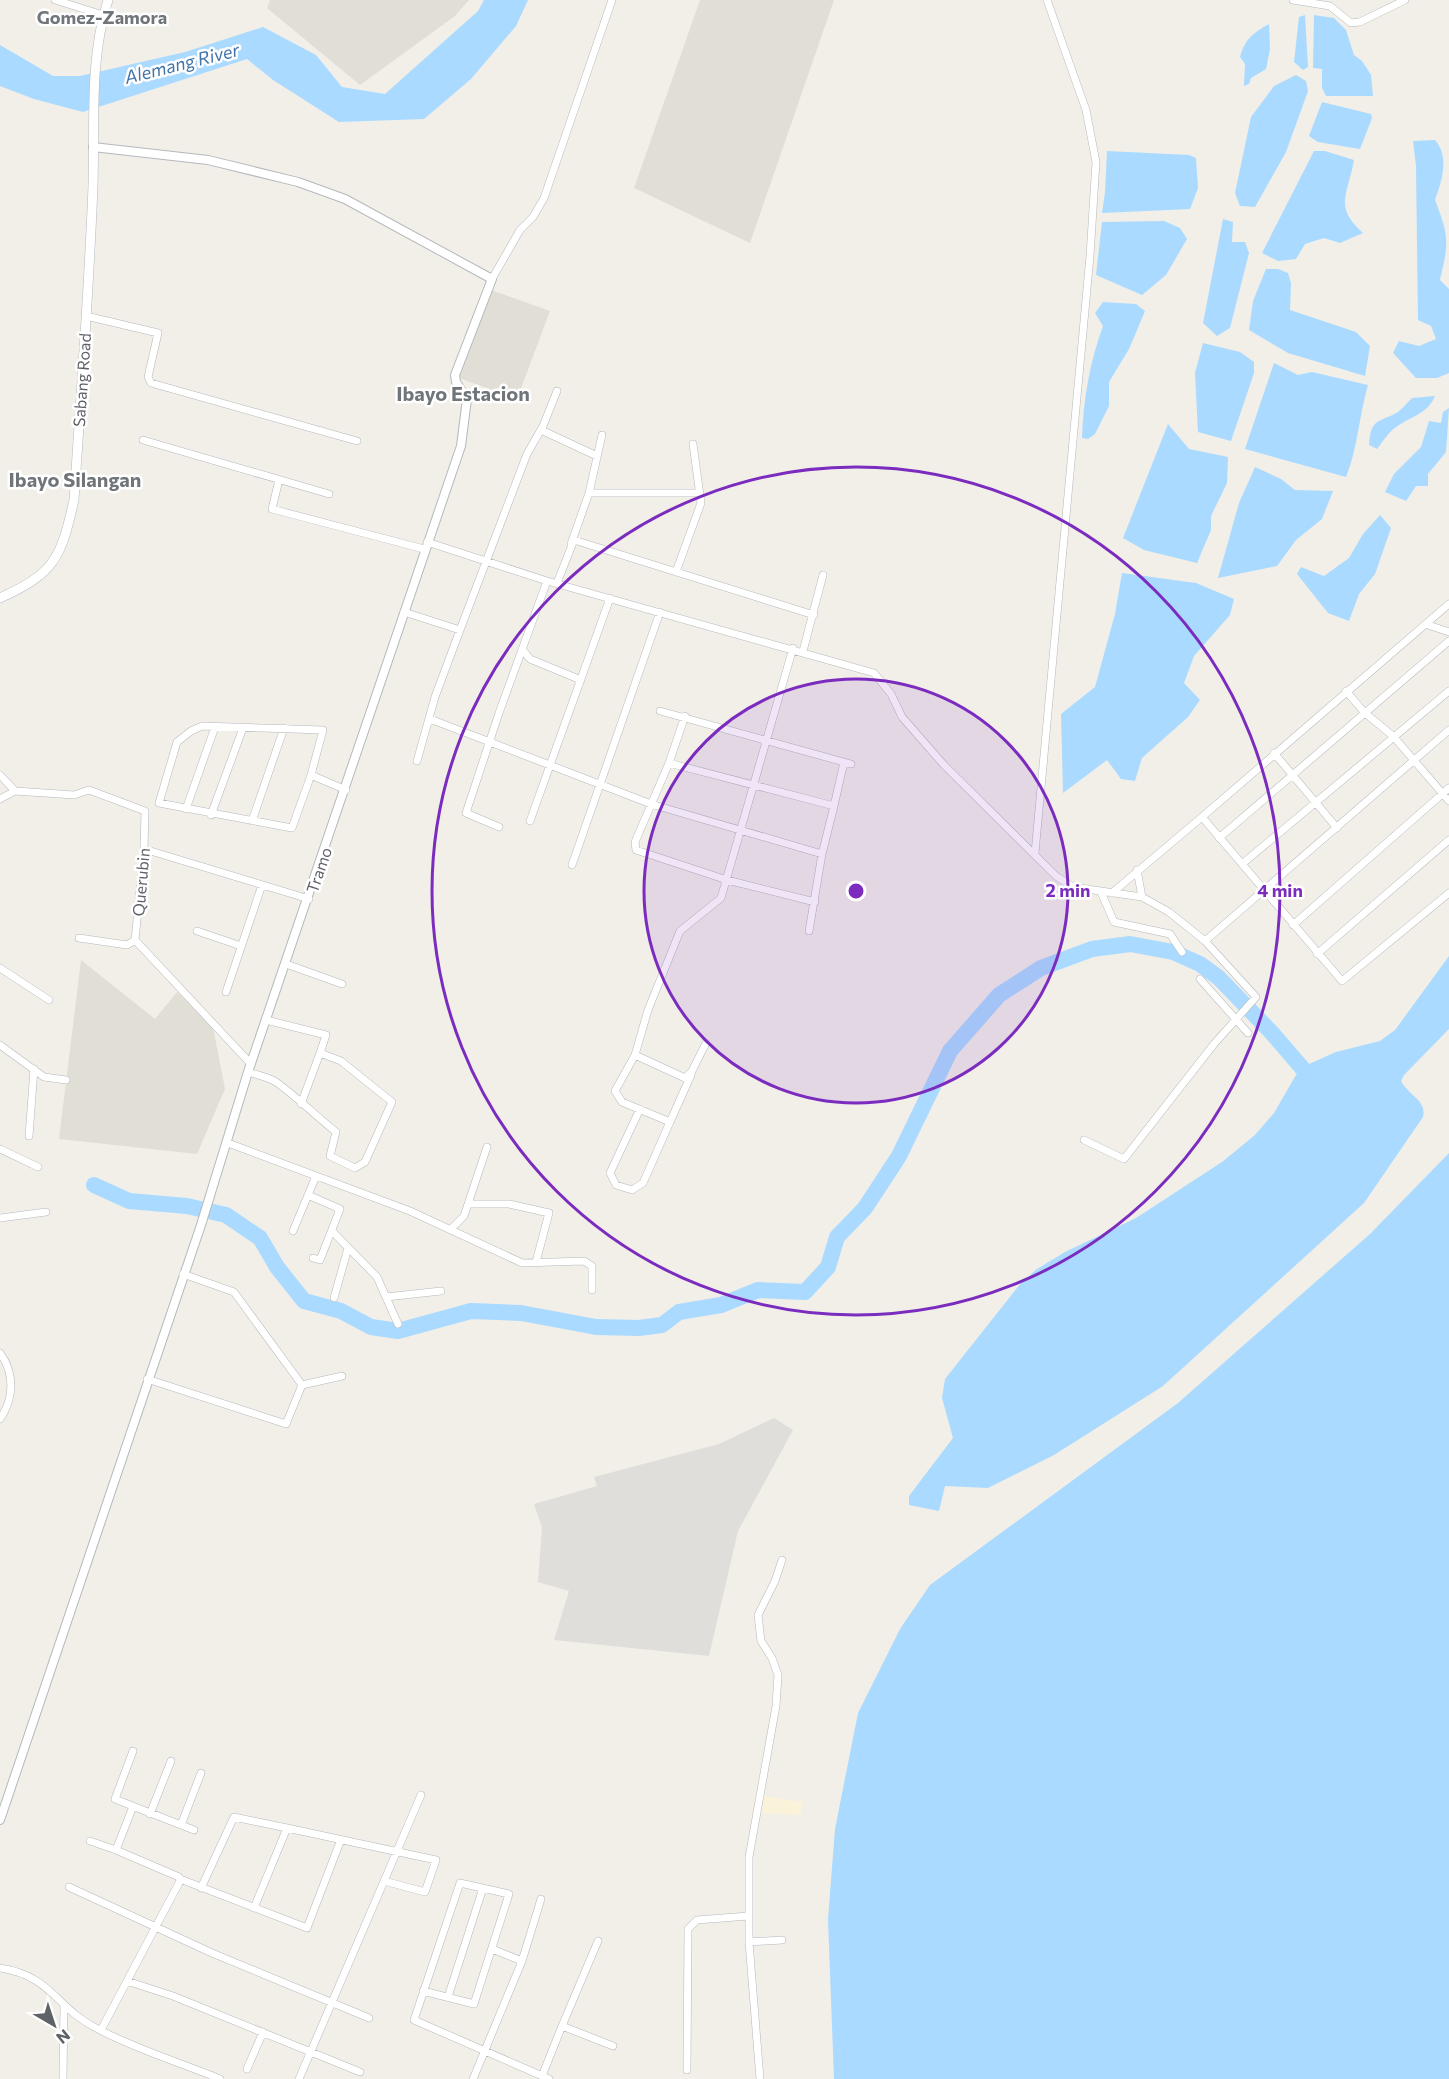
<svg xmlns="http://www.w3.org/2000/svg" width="1449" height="2079" font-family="Commissioner,sans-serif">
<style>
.industrial{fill:#e0deda}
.education{fill:#e1ded6}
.sand{fill:#fbf3d9}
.water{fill:#aadaff}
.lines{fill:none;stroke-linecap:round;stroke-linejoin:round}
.river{stroke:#aadaff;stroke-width:16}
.minor-casing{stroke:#b5b8bc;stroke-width:8}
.tertiary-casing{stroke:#b5b8bc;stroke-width:10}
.secondary-casing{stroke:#b6babf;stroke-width:10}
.minor{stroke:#fff;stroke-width:7}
.tertiary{stroke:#fff;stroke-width:8}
.secondary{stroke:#fff;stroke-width:9}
.ring{fill:none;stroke:#7b2cbf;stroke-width:3}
.labels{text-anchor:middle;stroke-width:5;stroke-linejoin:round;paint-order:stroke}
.street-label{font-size:16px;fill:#5f6368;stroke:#fff}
.neighbourhood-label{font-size:18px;font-weight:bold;fill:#70757a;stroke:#fff}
.water-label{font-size:18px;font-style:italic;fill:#4174aa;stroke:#fff}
.quarter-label{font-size:20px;font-weight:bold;fill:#70757a;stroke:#fff}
.centre{fill:#7b2cbf;stroke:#fff;stroke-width:3}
.ring-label{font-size:18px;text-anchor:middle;font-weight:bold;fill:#7b2cbf;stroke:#fff;stroke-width:5;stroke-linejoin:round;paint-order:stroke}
</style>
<rect width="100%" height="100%" fill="#f1efe8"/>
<path class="industrial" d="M774,1418L793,1430L738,1531L709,1656L554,1640L569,1591L538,1582L542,1527L534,1504L597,1486L594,1477L719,1444Z"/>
<path class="education" d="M270,0H469L455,16L360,85L267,8Z
M700,0H834L750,243L634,188Z
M491,290L550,311L517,399L459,378Z
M81,960L155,1019L177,992L213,1027L225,1089L197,1154L59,1139Z"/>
<path class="sand" d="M764,1796L803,1802L800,1815L762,1813Z"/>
<path class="water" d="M484,0H528L516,26L471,79L424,119L339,122L273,80L247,59L83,112L34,99L0,86V45L53,76H80L185,52L263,27L316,55L342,87L385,94L478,11Z
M1305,15L1308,67L1303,70L1294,62L1299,17Z
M1314,15L1334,18L1346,30L1354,55L1362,61L1371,75L1373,96H1326L1322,88V69L1313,68Z
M1269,24L1270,49L1266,69L1251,78L1249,84L1244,86L1245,64L1240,57C1245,39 1253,33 1269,24Z
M1296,75L1306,81L1308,91L1286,152L1255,207L1240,206L1235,193L1251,117L1274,86Z
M1322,102L1371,114L1372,118L1360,149L1318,142L1309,136Z
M1435,140C1449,156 1443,178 1435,200C1449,236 1449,242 1440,280L1449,289V373L1437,378H1416L1393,353L1399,341L1419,346L1436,339L1431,326L1418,320L1416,166L1413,141Z
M1107,151L1189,155L1196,158L1198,188L1190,209L1102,213L1105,192Z
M1314,151H1325L1354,160C1348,195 1333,206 1363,233L1340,243L1324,238L1305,244L1296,259L1278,261L1262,253Z
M1223,219L1233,222L1232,242H1245L1249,253L1230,328L1217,336L1203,323Z
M1164,221L1180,228L1187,239L1166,275L1142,295L1096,275L1102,222Z
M1266,269H1278L1288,273L1291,283L1290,310L1356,332L1370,346L1365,376L1288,353L1249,330L1253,301Z
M1103,302L1136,304L1145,311L1129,349L1109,382V406L1095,434L1088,439L1082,438C1083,401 1090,361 1103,326L1095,313Z
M1203,343L1240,352L1254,362V373L1231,441L1198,432L1195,373Z
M1274,363L1298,375L1312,372L1368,385C1359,415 1358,448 1346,477L1245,449Z
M1435,396C1428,413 1413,416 1399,425C1389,431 1384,440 1377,449L1369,445C1371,417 1379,423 1398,412C1403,408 1408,402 1412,398Z
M1449,408L1446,452L1428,474V486H1416L1406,501L1385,492L1394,474L1421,447L1429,421L1441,423L1443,412Z
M1168,424L1189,449L1228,457L1227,483L1211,516V530L1197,563L1144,550L1123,538Z
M1255,467L1281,479L1295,490L1333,491L1322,519L1296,540L1277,566L1218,578L1239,503Z
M1380,515L1391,528L1375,574L1359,594L1349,621L1328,613L1297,574L1301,567L1324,576L1349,558L1363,534Z
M1122,573L1196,583L1234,599L1230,615L1194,656L1184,683L1200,700L1188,717L1142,758L1135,781L1121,779L1107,760L1063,793L1061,714L1095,687L1115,614Z
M1449,956V1029L1404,1075L1401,1081C1408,1095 1427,1100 1423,1117L1364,1203L1163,1386L1054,1455L988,1488L945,1486L939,1511L909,1505V1496L953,1438L942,1398L945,1379L1021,1283L1037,1269L1065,1252L1136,1218L1222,1162L1255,1135L1274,1113L1296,1075L1309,1064L1336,1052L1380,1041L1395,1030Z
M1449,1153V2079H834L828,1919L835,1829L858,1713L900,1629L930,1585L1178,1403L1370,1234Z"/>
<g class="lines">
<path class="river" d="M94,1185L129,1201L187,1206L226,1215L260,1238L277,1267L304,1301L341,1311L371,1327L398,1331L471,1311L521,1313L596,1327L639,1328L662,1325L679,1312L721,1305L758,1290L805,1292L828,1267L837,1237L865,1208L899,1156L950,1051L999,995L1041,968L1092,949L1130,944L1173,952L1200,964L1219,978L1272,1033L1303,1069"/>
<defs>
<path id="minor" d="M55,0L103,15
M1293,0L1330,6L1351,23L1360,22L1405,0
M492,279L520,230L533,217L544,198L612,0
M86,316L158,333L148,377L151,383L357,441
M541,430L597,456
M143,440L329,494
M279,480L272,509L424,549
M589,493L602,435
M427,542L547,581L874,673L891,694L902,717L944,765L1056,876L1073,887L1142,897L1169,912L1205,941L1256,997L1214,1044L1124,1159L1084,1140
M571,544L589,493H698
M676,572L701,503L693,444
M557,583L574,540L814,615
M404,612L460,630
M1428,625L1449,632
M522,649L530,659L581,680
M803,651L823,575
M1346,691L1365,713L1393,736L1449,801
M660,711L851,764
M685,716L669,763L635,842L636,850L727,880L815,902
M430,719L651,804L822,854
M202,726L323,730L311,775L292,828L159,803L177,742L191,731Z
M1274,753L1337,828
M417,761L435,697L460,630L527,454L543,426L557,391
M669,763L834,806L844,762
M0,775L15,791L74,795L89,790L145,811L144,849L135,940L251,1064
M311,775L346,790
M0,799L15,791
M186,809L215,727
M211,815L243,728
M1202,817L1449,604
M252,821L284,728
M530,821L610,598
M499,827L466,813L499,713L547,581
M1219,838L1449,641
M144,849L309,899
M1035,853L1090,256L1096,162L1086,110L1047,0
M1242,864L1449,691
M572,865L660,612
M1137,870L1142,897
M1101,892L1114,922L1170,934L1182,952
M1112,893L1202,817L1342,981L1449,893
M1293,925L1449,788
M197,931L241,946
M809,931L822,854L834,806
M79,938L127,945L135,940
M1205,941L1449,730
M1317,954L1449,840
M286,964L342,984
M0,968L49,1000
M1200,979L1248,1033
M226,992L262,885
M266,1020L326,1035L320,1053
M0,1045L44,1077L66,1080
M635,1055L685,1078L692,1071L706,1043
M248,1072C257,1075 268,1077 276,1082C297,1097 316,1116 336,1132L330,1156L355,1168L365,1162L392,1102L341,1061L320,1053L301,1104
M640,1109L610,1173L616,1185L632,1190L643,1183L670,1122L622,1102L615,1091L635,1055L648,1010L680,931L721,898L793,648
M670,1122L691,1075
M29,1136L34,1069
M228,1143L410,1211L522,1263L584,1261L592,1266V1290
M0,1149L38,1167
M308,1195L340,1209L320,1260L313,1258
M468,1204H509L549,1213L536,1262
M0,1218L46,1212
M452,1228L464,1216L487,1147
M293,1231L316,1176
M332,1231L377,1277L398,1324
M183,1274L234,1292L302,1385L342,1376
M386,1297L441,1291
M334,1298L348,1248
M0,1353C15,1373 14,1399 0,1419
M147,1379L286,1424L302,1385
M133,1751L115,1799L135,1807
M150,1814L171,1761
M181,1825L201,1773
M90,1841L116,1850
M180,1879L307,1928L340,1842
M69,1887L212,1953L369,2018
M201,1888L234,1817L287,1828
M254,1908L287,1828L436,1860L425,1892L384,1881
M749,1942L782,1940
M492,1949L522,1961
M0,1968C52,1976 55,2007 96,2028C135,2049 179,2062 220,2079
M127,1981L173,1996L360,2072
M423,1991L474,2004L509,1894L460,1883L414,2020L549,2079
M448,1997L483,1888
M562,2026L598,1941
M101,2030L180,1881L179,1877L116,1850L132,1809L135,1807L194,1830
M247,2069L263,2032
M687,2070L688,1929L697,1920L748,1916
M542,2076L562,2026L613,2046
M63,2079L64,2005
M299,2079L421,1795
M473,2079L522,1961L541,1899
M760,2079L749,1942V1857L776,1706L778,1675L772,1658L761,1641L758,1615L775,1581L782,1560"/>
<path id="tertiary" d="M0,1820L201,1225L248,1072L461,446L467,399L456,382L455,375L492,279L345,199L298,182L208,160L93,147"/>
<path id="secondary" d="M0,598C55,573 61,558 74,500C81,395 89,291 93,186C95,123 89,61 108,0"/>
</defs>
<use href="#minor" class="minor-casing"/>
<use href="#tertiary" class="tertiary-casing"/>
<use href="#secondary" class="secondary-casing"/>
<use href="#minor" class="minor"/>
<use href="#tertiary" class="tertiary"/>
<use href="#secondary" class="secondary"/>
</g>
<circle cx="856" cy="891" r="212" fill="#7b2cbf" fill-opacity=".12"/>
<g class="ring">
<circle cx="856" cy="891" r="212"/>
<circle cx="856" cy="891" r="424"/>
</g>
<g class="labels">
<g class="street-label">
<text transform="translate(82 380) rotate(-86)" y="6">Sabang Road</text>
<text transform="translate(319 870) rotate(-71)" y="6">Tramo</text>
<text transform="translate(141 882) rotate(-85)" y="6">Querubin</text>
</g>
<g class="neighbourhood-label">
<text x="102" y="24">Gomez-Zamora</text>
</g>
<g class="water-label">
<text transform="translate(182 64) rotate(-14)" y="6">Alemang River</text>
</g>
<g class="quarter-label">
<text x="463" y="401">Ibayo Estacion</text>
<text x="75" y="487">Ibayo Silangan</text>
</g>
</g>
<circle cx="856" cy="891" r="9" class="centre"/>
<g class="ring-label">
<text x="1068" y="897">2 min</text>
<text x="1280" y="897">4 min</text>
</g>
<g transform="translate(54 2025) rotate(141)" stroke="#ffffff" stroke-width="4.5" paint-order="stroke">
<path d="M0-4.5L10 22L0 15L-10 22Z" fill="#5f6368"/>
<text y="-9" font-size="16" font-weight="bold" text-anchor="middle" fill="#5f6368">N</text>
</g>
</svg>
